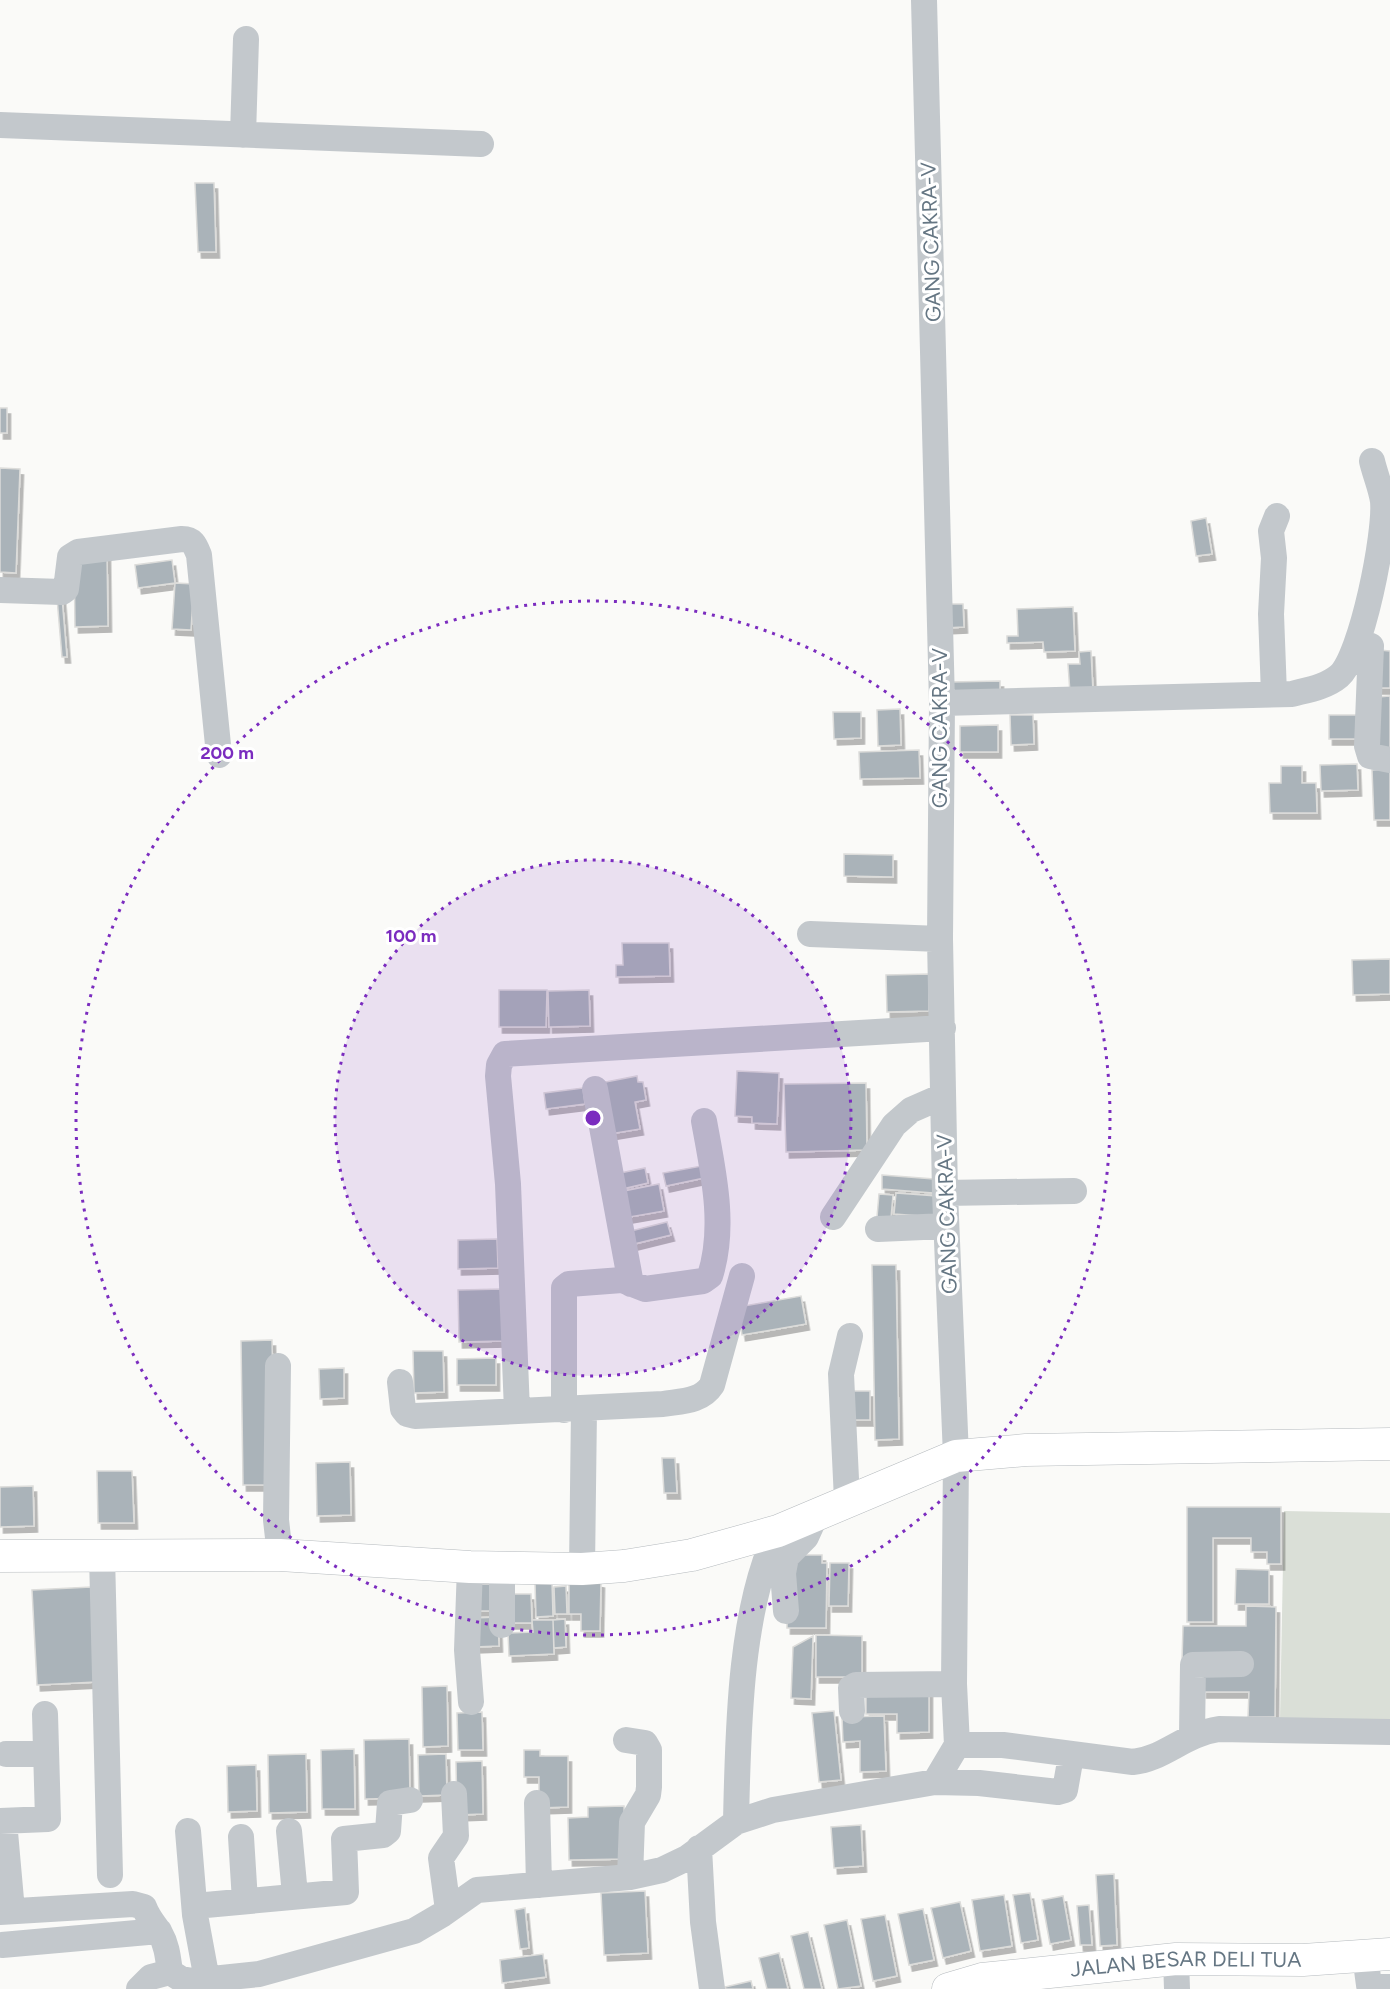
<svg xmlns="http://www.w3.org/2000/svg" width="1390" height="1989" font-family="Figtree,sans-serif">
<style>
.green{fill:#dadfd7}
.building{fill:#aab3b9;stroke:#dcdcda;stroke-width:1.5;filter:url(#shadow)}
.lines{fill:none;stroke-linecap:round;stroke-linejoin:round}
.major-casing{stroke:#b5babe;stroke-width:33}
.minor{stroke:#c3c8cc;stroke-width:26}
.major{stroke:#fff;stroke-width:32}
.ring{fill:none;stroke:#7b2cbf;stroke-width:3;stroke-dasharray:3 6}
.labels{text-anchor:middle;stroke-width:6;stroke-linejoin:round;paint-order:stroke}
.street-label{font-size:21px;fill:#657683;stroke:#fff}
.centre{fill:#7b2cbf;stroke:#fff;stroke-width:3}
.ring-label{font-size:18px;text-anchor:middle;font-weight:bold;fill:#7b2cbf;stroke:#fff;stroke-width:6;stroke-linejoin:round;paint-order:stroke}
</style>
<defs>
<filter id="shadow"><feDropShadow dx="3.5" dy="6" stdDeviation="0" flood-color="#0004"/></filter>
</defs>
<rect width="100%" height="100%" fill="#fafaf8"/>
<path class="green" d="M1284,1511L1390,1513V1721L1280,1719Z"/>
<path class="building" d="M195,183H214L216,252H198Z
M0,408H7V433H0Z
M0,468L20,469L16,573L0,572Z
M1206,518L1212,554L1196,556L1191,521Z
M107,553L108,626L75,627L74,555Z
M172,560L175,583L138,588L135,565Z
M175,583L194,584L191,630L172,629Z
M62,597L67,657H62L57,598Z
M943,604H963L964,627L944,628Z
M1073,607L1075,651L1044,652L1043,642L1007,643V636H1018L1017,609Z
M1379,650L1390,651V688H1377Z
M1091,651L1093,692L1070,693L1068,664H1080L1079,652Z
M1000,681V701L951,702V682Z
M1390,696V752H1378L1377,697Z
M900,709L901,745L878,746L877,710Z
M833,712H861V738L834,739Z
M1010,715H1033L1034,744L1011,745Z
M1329,715H1361V739H1329Z
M998,725V752H960V726Z
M919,750L920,778L860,779L859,752Z
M1357,764L1358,790L1321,791L1320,765Z
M1281,766H1302V783H1316L1317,813H1270L1269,783H1281Z
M1390,769V820H1374L1372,770Z
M844,854L893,855V877L844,876Z
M622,943H669L670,976L616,977V965H623Z
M1390,959V994L1353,995L1352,960Z
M929,974V1011L887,1012L886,975Z
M499,990H547L546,1027H499Z
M589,990L590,1026L549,1027L548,991Z
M737,1071L779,1073L777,1124L752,1123V1117L735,1116Z
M637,1076L638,1082H643L646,1100L635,1102L640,1129L604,1135L595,1084Z
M866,1083L867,1150L786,1152L784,1084Z
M583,1088L585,1104L546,1109L544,1093Z
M707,1165L709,1177L666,1186L663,1173Z
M645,1168L648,1183L618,1190L615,1174Z
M882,1175L934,1179L933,1193L882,1189Z
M659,1184L664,1211L624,1218L619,1192Z
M896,1193L937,1196L935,1217L894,1214Z
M879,1194L893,1195L891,1218L877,1217Z
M667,1222L671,1235L626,1246L623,1233Z
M497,1239L498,1268L458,1269V1240Z
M872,1265H896L899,1439L875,1440Z
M503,1289L504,1341L459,1342L458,1290Z
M801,1296L806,1324L742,1335L738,1307Z
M272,1340L275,1485H243L241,1341Z
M413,1351H443L444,1392L414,1393Z
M496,1358V1385H457V1359Z
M344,1368V1398L320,1399L319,1369Z
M844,1391H870V1420H844Z
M662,1458H675L677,1493H664Z
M350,1462L351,1515L317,1516L316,1463Z
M97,1471H132L134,1523H98Z
M33,1486L34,1526L0,1527V1487Z
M1187,1507H1281V1564H1267V1552H1251V1538H1213V1622H1187Z
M788,1555H822V1563H827L826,1628H787Z
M830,1563H849L848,1606H829Z
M1236,1569L1269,1570V1604H1235Z
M569,1576L601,1582L600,1631H581V1614H569Z
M552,1582L553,1616L536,1617L535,1583Z
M475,1584H496V1611H475Z
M566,1586L567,1614H555L554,1587Z
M91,1587L96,1682L37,1685L32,1590Z
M507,1594H531L532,1623H508Z
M1246,1606L1276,1607L1275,1717H1248L1249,1692H1203V1672L1182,1661L1183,1626H1246Z
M498,1617L499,1646L474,1647V1618Z
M565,1619L566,1647L554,1648L553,1620Z
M532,1620H553L554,1654L509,1656L508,1633L533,1632Z
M816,1635L862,1636V1677H816Z
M813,1636L811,1699L791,1698L793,1647Z
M447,1686L448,1746L423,1747L422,1687Z
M929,1690V1732L897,1733V1714H866V1691Z
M834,1711L841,1780L819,1782L812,1713Z
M482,1712L483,1750H458L457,1713Z
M884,1716L886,1771L860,1772V1741L843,1742L842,1717Z
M409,1739L410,1798L365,1799L364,1740Z
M354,1749L355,1809H322L321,1750Z
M524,1750H540V1756H568V1807L539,1808V1777H524Z
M306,1754L307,1812L269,1813L268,1755Z
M446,1754L447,1795L419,1796L418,1755Z
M482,1761L483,1814L457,1815L456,1762Z
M256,1765L257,1811L228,1812L227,1766Z
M624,1806L626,1859L569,1860L568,1818L588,1817V1807Z
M861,1825L863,1866L834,1868L831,1827Z
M1114,1874L1117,1945L1100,1946L1096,1875Z
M645,1891L648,1953L604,1955L601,1893Z
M1030,1893L1038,1940L1021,1943L1013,1895Z
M1004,1895L1012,1946L980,1951L972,1900Z
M1063,1896L1071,1940L1050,1944L1042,1900Z
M960,1902L971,1951L943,1958L931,1908Z
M1089,1905L1092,1945H1080L1077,1906Z
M525,1908L529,1948L520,1949L515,1910Z
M923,1909L934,1960L909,1965L898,1914Z
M885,1915L897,1976L873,1981L861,1919Z
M847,1920L861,1986L838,1989L824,1925Z
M808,1932L822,1989H804L791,1936Z
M779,1953L788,1989H767L759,1958Z
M543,1954L546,1977L502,1983L500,1960Z
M751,1981L753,1989H726L725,1987Z"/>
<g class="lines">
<defs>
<g id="major">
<path d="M0,1556L280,1555L470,1567L582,1569L624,1566L692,1555L778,1531L956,1456L1026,1450L1390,1444"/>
<path id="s1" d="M948,1989L982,1979L1176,1959L1303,1960L1390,1954"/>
</g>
</defs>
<use href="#major" class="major-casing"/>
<path class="minor" d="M924,0L942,703L940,939L945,1193L956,1456L954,1684L957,1745L935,1782
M0,125L481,144
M243,135L246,39
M0,590L62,592L66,589L70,557L78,552L182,539C193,539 195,545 199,555L219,755
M1371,646L1367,746L1370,756L1390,760
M1274,694L1271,614L1274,558L1271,531L1277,516
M942,703L1292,694C1307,690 1326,687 1339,676C1362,656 1386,533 1383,501C1381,488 1375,474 1372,461
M810,934L940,939
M595,1089L631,1284
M945,1193L1074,1191
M833,1217L894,1125L911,1110L943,1096
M878,1229L946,1226
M278,1366L276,1520L280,1555
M400,1382L403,1409L407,1414L415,1416L663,1404C681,1401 701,1402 712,1385L742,1276
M564,1410V1288L569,1284L622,1280L645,1289L703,1281L710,1276C726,1226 713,1171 704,1121
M517,1411L508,1184L498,1076L499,1065L505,1054L943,1028
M847,1500L841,1374L850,1336
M102,1556L110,1875
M502,1566V1625
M470,1567L467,1650L471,1702
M582,1569L584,1409
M786,1611L783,1573L786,1557L806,1537L815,1517
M852,1711L851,1688L856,1685L954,1684
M1192,1735L1193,1665L1241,1664
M626,1740L645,1743L649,1750V1787L648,1795L632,1822L630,1877
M957,1745H1003L1133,1762C1164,1759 1184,1734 1219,1729L1390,1732
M6,1754H46
M537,1803L539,1885
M0,1821L48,1819L45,1714
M4,1821L12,1911
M736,1822C738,1735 739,1609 778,1531
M188,1831L195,1915L207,1980
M289,1831L295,1895
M241,1837L245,1901
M699,1848L703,1922L712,1989
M195,1906L346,1892L344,1839L383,1835L388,1831L390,1803L410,1800
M448,1910L441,1858L456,1836L454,1794
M0,1912L133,1904L144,1907C148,1918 154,1924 160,1933C167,1945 168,1958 170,1972L181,1979L193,1981L259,1974L414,1931L443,1914L477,1890L630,1877L662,1870L687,1858L736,1822L773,1810L935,1782L979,1783L1058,1792L1065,1790L1071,1756
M2,1945L159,1931
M1365,1955L1369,1985L1373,1987H1390
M1176,1959L1177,1989
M139,1989L151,1977L170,1972"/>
<use href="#major" class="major"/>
</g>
<circle cx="593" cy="1118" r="258" fill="#7b2cbf" fill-opacity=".12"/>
<g class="ring">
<circle cx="593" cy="1118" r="258"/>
<circle cx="593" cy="1118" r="517"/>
</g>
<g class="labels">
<g class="street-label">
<text transform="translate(931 242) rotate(-92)" y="7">GANG CAKRA-V</text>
<text transform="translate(940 728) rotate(-90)" y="7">GANG CAKRA-V</text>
<text transform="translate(947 1214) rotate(-92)" y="7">GANG CAKRA-V</text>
<text dy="7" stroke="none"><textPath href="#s1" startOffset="240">JALAN BESAR DELI TUA</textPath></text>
</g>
</g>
<circle cx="593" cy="1118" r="9" class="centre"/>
<g class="ring-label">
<text x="227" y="759">200 m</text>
<text x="411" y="942">100 m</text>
</g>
</svg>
